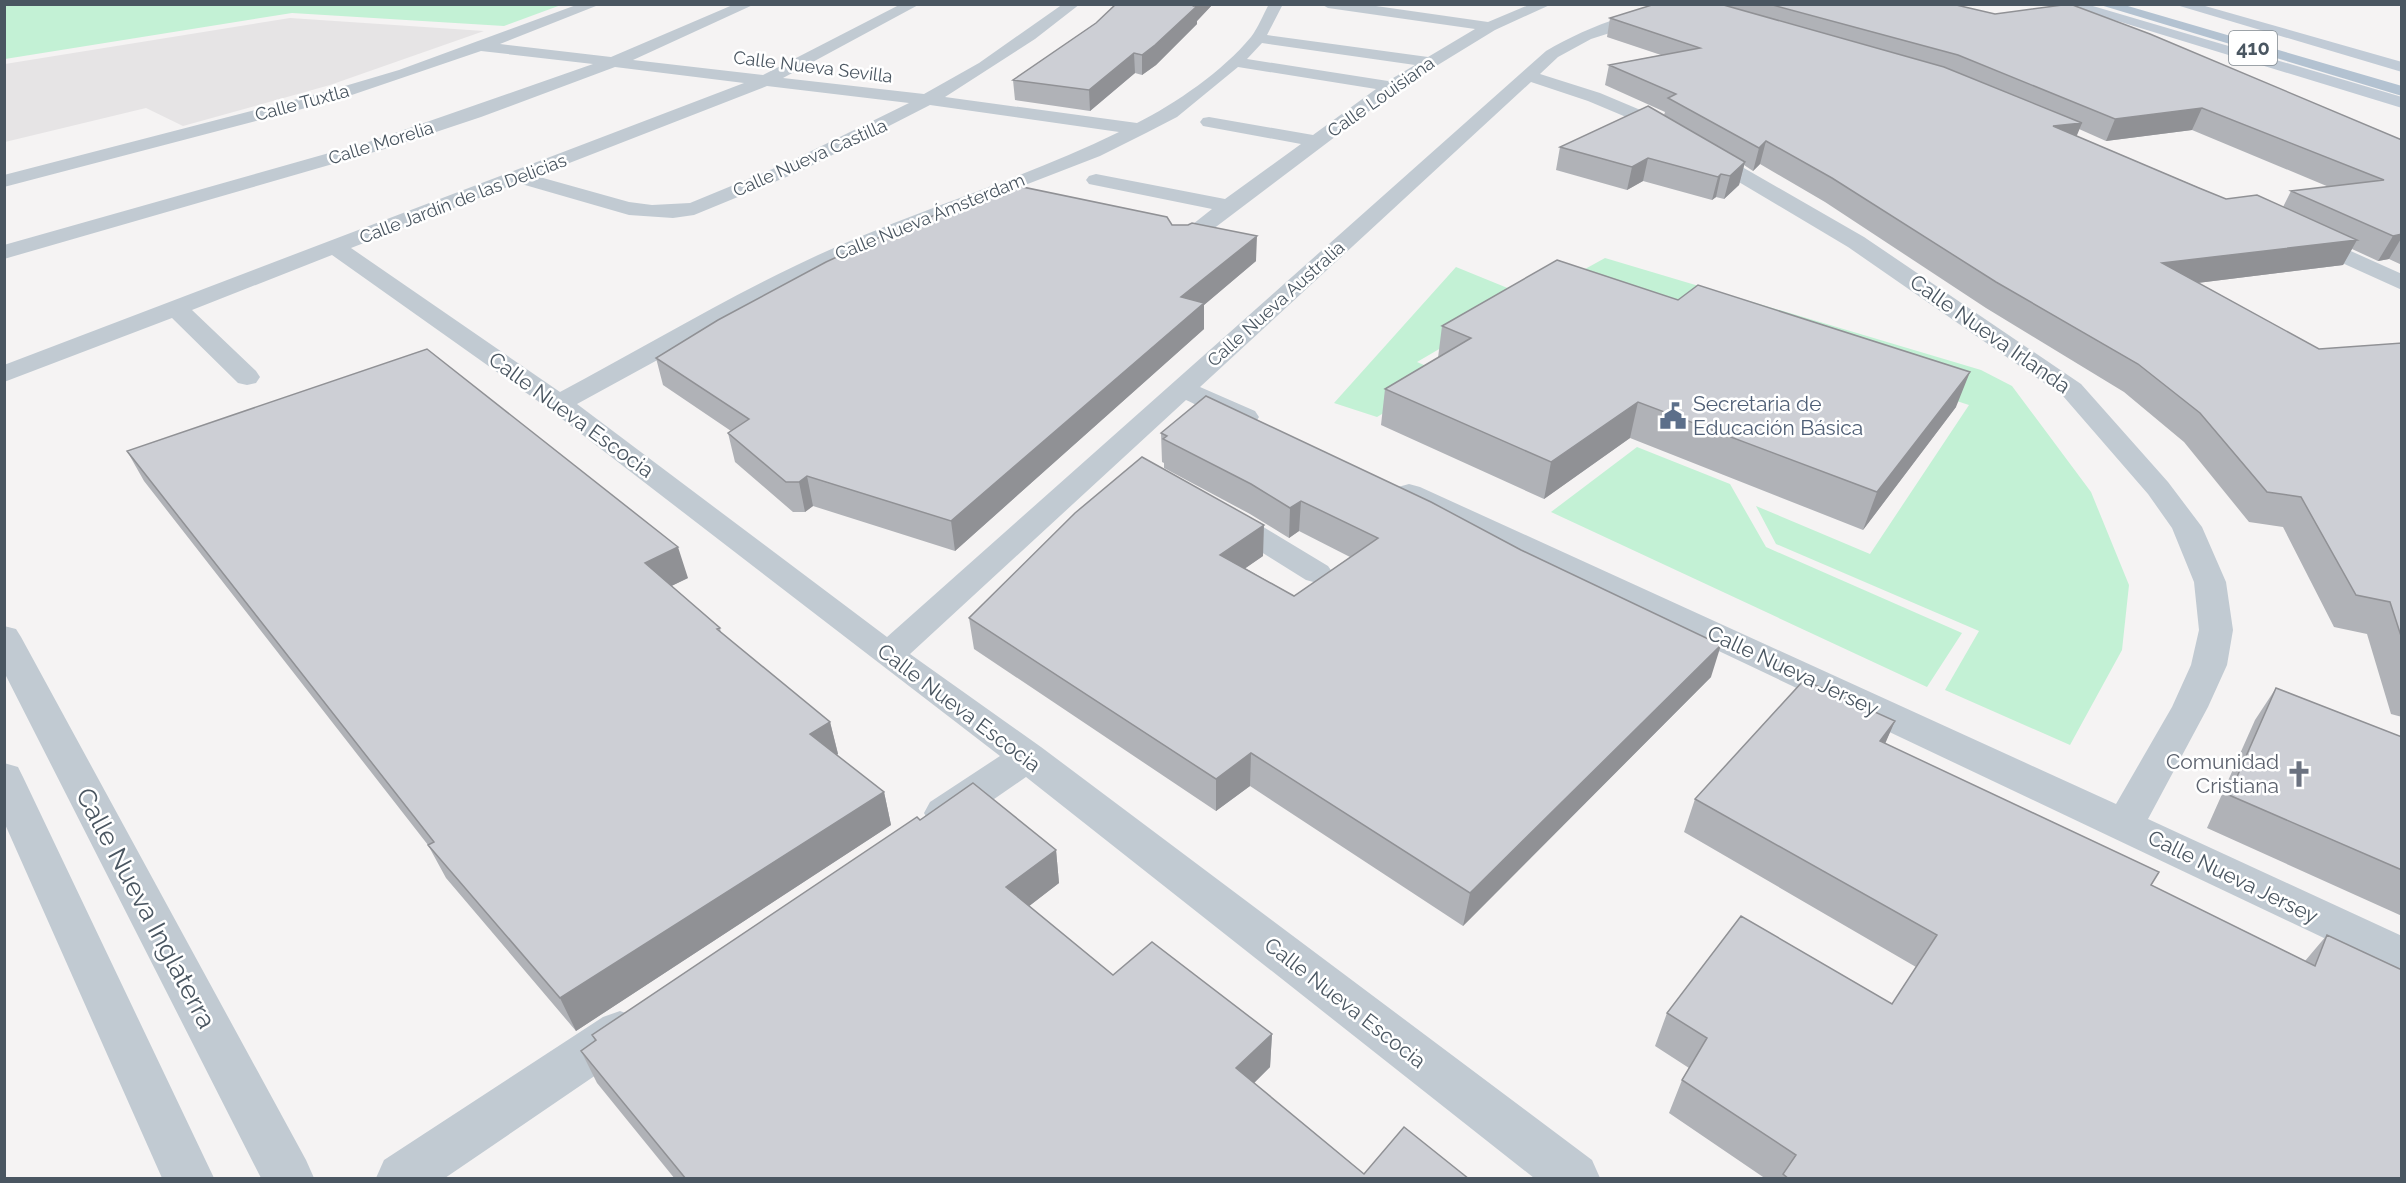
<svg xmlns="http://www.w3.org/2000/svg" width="2406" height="1183" font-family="Raleway,sans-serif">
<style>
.education{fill:#e6e4e5}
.green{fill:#c3f1d5}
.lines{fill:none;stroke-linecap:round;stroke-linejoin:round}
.minor{fill:#c1cad2;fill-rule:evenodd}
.tertiary{fill:#c1cad2;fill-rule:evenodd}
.secondary{fill:#c1cbd6;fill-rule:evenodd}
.primary{fill:#b3c2d1;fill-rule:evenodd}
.wall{fill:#b0b2b7;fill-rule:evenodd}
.shaded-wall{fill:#909195}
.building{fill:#cdcfd5;stroke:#909195;stroke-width:1.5}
.labels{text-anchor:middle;stroke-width:5;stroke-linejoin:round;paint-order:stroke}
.far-street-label{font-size:18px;fill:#4a5661;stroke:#fff}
.shield{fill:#fff;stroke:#808990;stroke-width:1.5}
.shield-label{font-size:20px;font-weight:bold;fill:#4a5661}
.street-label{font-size:21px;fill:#4a5661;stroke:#fff}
.service-label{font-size:21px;fill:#4e5e75;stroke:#fff;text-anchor:start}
.worship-label{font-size:21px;fill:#5b616d;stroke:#fff;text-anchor:end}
.near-street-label{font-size:26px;fill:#4a5661;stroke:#fff}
</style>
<rect width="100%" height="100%" fill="#f5f3f3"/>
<path class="education" d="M290,18L484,31L330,85L183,126L146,108L5,142V64Z"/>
<path class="green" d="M5,4H561V5L504,26L292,13L5,59Z
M1605,258L1981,370L2012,386L2091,492L2129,585L2122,650L2070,745L1945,690L1979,631L1776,544L1756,506L1870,554L1969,405L1682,312L1552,283L1417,362L1447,375L1377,417L1334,403L1456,267L1510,289L1576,274Z
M1637,447L1730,484L1766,547L1962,633L1927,687L1551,512Z"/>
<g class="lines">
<path class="minor" d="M579,4H601L500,44L611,57L735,4H755L633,60L763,75L901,4H920L783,78L924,94L979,63L1063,4H1080L1035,39L945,97L1137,123C1175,104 1223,71 1251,37C1258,28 1263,15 1269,4H1283L1267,35L1428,57L1475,29L1328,8L1321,4H1362L1488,22L1531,4H1552L1495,30L1397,90L1188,248H1172L1169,243L1212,209L1089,184L1086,180L1089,176L1096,174L1225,199L1301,144L1203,126L1200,122L1203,118L1209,117L1313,135L1376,89L1238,67L1177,117L1146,133L1100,156L940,218L813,275L577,404L887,637L1546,51C1592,24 1648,4 1701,4L1591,39L1558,57L1540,74L1600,93L1650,114L1864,237L2081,384L2168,482L2202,527L2226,582L2233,630L2227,665L2208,707L2148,819L2402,936V975L1398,499L1394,493L1398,487L1409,484L1420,487L2116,804L2172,707L2191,665L2199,630L2194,582L2172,528L2148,494L2063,396L1848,247L1638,122L1588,101L1531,82L1200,387L1255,411L1259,417L1255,423C1232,428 1206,409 1186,400L910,654L1041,747L1592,1160L1600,1178H1534L1026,777L958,824L944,828L930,824L924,813L930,802L1000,756L549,409L332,255L192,310L256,371L260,377L256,383L247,385L238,383L172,318L4,382V365L744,83L615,67L481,117L388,148L4,259V245L375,140L593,64L481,51L340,99L4,187V175L328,91L399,70ZM1262,43L1415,65L1388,81L1247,59ZM767,86L909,103L787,163L690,203L652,205L629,202L536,176ZM930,105L1119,132C1015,183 901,214 797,265C716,304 639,350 560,392L351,248L518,183L629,215L673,218L694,215L801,171Z
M2306,231L2402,274V290L2298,243L2295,238L2298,233Z
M1226,508L1237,511L1328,566L1333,573L1328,580L1317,583L1306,580L1215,523L1211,517L1215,511Z
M620,1011L637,1017L644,1032L637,1047L445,1178H376L384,1160L603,1017Z"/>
<path class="tertiary" d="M4,626L16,629L21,637L306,1160L314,1178H261L4,672Z
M4,763L18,767L23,777L214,1178H162L4,822Z"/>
<path class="secondary" d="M2062,4H2086L2402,97V108Z
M2173,4H2198L2402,62V72Z"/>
<path class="primary" d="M2097,4H2121L2402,86V96Z"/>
</g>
<path class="wall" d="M1116,4H1213L1197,21V24L1156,65L1142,75L1135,73L1090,111L1015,100L1013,80L1096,23Z
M1655,4H1952L2402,140V265L2389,259L2378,261L2352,249L2343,265L2197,283L2319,349L2402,343V717L2391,714L2367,634L2334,627L2283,527L2249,522L2184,442L2124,392L1986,308L1825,202L1760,164L1753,171L1744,165L1739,185L1724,199L1716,197L1712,200L1643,181L1627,190L1556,170L1560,147L1664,115L1665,112L1605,85L1609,65L1661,55L1607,37L1610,18ZM2079,129L2106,141L2192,130L2329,187L2291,191L2283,207L2226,199L2076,136Z
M1172,225L1256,261L1204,305V329L955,551L813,506L805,512H793L735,462L728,433L731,431L663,385L656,358Z
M1442,326L1956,407L1863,530L1630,438L1544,499L1381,425L1385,389L1438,358Z
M1161,433L1711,677L1463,926L1250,786L1216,811L974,649L969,618L1263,556L1245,568L1294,596L1350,557L1299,531L1289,538L1250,514L1164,468V463L1162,462Z
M127,451L688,578L671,586L720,628L721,633L830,722L838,754L837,755L884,792L891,825L576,1031L446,878L428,845L144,481Z
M2276,688L2402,737V916L2207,828L2255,720Z
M1895,721L1885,743L2151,885L2305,961L2327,935L2402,1179H1766L1669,1113L1682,1080L1689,1068L1655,1046L1667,1013L1892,1004L1916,967L1684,832L1695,799Z
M1056,850L1059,883L1029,906L1113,975L1272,1034L1270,1067L1254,1083L1364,1174L1469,1179H675L597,1083L581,1051L595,1041L592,1035Z"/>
<path class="shaded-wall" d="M1196,4H1213L1197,21V24L1156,65L1142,75V55Z
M1134,53L1135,73L1090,111L1089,90Z
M2202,108L2192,130L2106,141L2115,119Z
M2082,123L2073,145L2053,126Z
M1766,141L1760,164L1753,171L1759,148Z
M1648,158L1643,181L1627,190L1632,167Z
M1745,162L1739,185L1724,199L1730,176Z
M1721,174L1716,197L1712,200L1718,177Z
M2402,234V237L2389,259L2378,261L2393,236Z
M1257,236L1256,261L1204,305V329L955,551L951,521L1181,297Z
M2357,240L2343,265L2149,289L2162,263Z
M1970,372L1956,407L1863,530L1877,492Z
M1638,402L1630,438L1544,499L1551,462Z
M807,476L813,506L805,512L799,482Z
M1301,501L1299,531L1289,538L1290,508Z
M1264,525L1263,556L1220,586V555Z
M678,547L688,578L655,594L645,563Z
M1721,645L1711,677L1463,926L1470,893Z
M1895,721L1881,753L1880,741Z
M830,722L838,754L818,766L810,734Z
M1251,753L1250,786L1216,811V779Z
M884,792L891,825L576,1031L560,998Z
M1056,850L1059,883L1011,920L1006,887Z
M1272,1034L1270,1067L1236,1101V1068Z"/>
<path class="building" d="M1116,4H1196L1194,6H1197L1155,45L1142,55L1134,53L1089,90L1013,80L1096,23Z
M1655,4H1720L1944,67L2082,123L2053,126L2199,188L2226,199L2257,195L2357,240L2162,263L2319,349L2402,343V639L2390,602L2356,595L2301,497L2267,492L2200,413L2138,364L1996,282L1832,178L1766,141L1759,148L1668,98L1676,94L1609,65L1700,48L1610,18Z
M1769,4H1952L1995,14L2070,4L2150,34L2402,140V234L2393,236L2291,191L2384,180L2202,108L2115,119L1958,55Z
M1648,106L1745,162L1730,176L1721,174L1718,177L1648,158L1632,167L1560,147Z
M1013,185L1167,217L1172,225H1188L1192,223L1257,236L1181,297L1204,303L951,521L807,476L799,482H786L728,433L749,419L656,358L718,320L826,262L891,232Z
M1557,260L1678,300L1698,285L1970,372L1877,492L1638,402L1551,462L1385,389L1471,338L1442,326Z
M427,349L678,547L645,563L720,628L717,629L830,722L810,734L884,792L560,998L428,845L434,842L127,451Z
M1206,396L1431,502L1521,550L1721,645L1470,893L1251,753L1216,779L969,618L1075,513L1142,457L1264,525L1220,555L1294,596L1378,538L1301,501L1290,508L1251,484L1163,439L1167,436L1161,433Z
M1804,680L1895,721L1880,741L2159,872L2151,885L2315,966L2327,935L2402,970V1179H1789L1783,1174L1796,1155L1682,1080L1707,1038L1667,1013L1741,916L1892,1004L1937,935L1695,799Z
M2276,688L2402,737V870L2229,795Z
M973,783L1056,850L1006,887L1113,975L1152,942L1272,1034L1236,1068L1364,1174L1404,1127L1469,1179H686L581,1051L596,1040L592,1035L917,817L920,820Z"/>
<defs>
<symbol id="civic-bare" viewBox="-9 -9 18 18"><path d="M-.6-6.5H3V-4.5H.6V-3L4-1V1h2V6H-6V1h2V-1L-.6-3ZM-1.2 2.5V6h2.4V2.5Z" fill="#5c6f8a" stroke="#fff" stroke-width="2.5" paint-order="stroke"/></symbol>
<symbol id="church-bare" viewBox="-9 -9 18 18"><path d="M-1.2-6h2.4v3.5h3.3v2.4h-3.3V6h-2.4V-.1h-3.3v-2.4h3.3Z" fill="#6b7280" stroke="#fff" stroke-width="2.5" paint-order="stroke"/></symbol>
</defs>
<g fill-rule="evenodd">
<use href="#civic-bare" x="1654" y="397" width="38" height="38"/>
<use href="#church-bare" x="2280" y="755" width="38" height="38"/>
</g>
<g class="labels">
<g class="far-street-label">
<text transform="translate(813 67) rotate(7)" y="6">Calle Nueva Sevilla</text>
<text transform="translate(1381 97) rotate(-35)" y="6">Calle Louisiana</text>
<text transform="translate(302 103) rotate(-15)" y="6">Calle Tuxtla</text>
<text transform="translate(381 143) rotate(-17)" y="6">Calle Morelia</text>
<text transform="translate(810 158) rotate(-24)" y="6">Calle Nueva Castilla</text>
<text transform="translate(463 199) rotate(-21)" y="6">Calle Jardín de las Delicias</text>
<text transform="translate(930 217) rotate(-22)" y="6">Calle Nueva Ámsterdam</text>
<text transform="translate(1276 304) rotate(-42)" y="6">Calle Nueva Australia</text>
</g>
<rect class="shield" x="2229" y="31" width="48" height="34" rx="4.5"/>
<g class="shield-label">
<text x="2253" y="55">410</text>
</g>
<g class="street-label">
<text transform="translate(1990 334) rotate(35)" y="7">Calle Nueva Irlanda</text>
<text transform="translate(571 415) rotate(36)" y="7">Calle Nueva Escocia</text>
<text transform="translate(1793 671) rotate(25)" y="7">Calle Nueva Jersey</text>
<text transform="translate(959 708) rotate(37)" y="7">Calle Nueva Escocia</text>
<text transform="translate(2233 877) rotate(26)" y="7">Calle Nueva Jersey</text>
<text transform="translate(1345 1003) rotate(38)" y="7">Calle Nueva Escocia</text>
</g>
<g class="service-label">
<text x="1693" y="411">Secretaria de<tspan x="1693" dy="24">Educación Básica</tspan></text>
</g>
<g class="worship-label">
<text x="2279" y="769">Comunidad<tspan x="2279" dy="24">Cristiana</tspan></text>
</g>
<g class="near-street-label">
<text transform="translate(146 908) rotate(62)" y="9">Calle Nueva Inglaterra</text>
</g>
</g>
<rect width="2406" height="1183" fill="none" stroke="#4a5661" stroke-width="12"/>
</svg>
